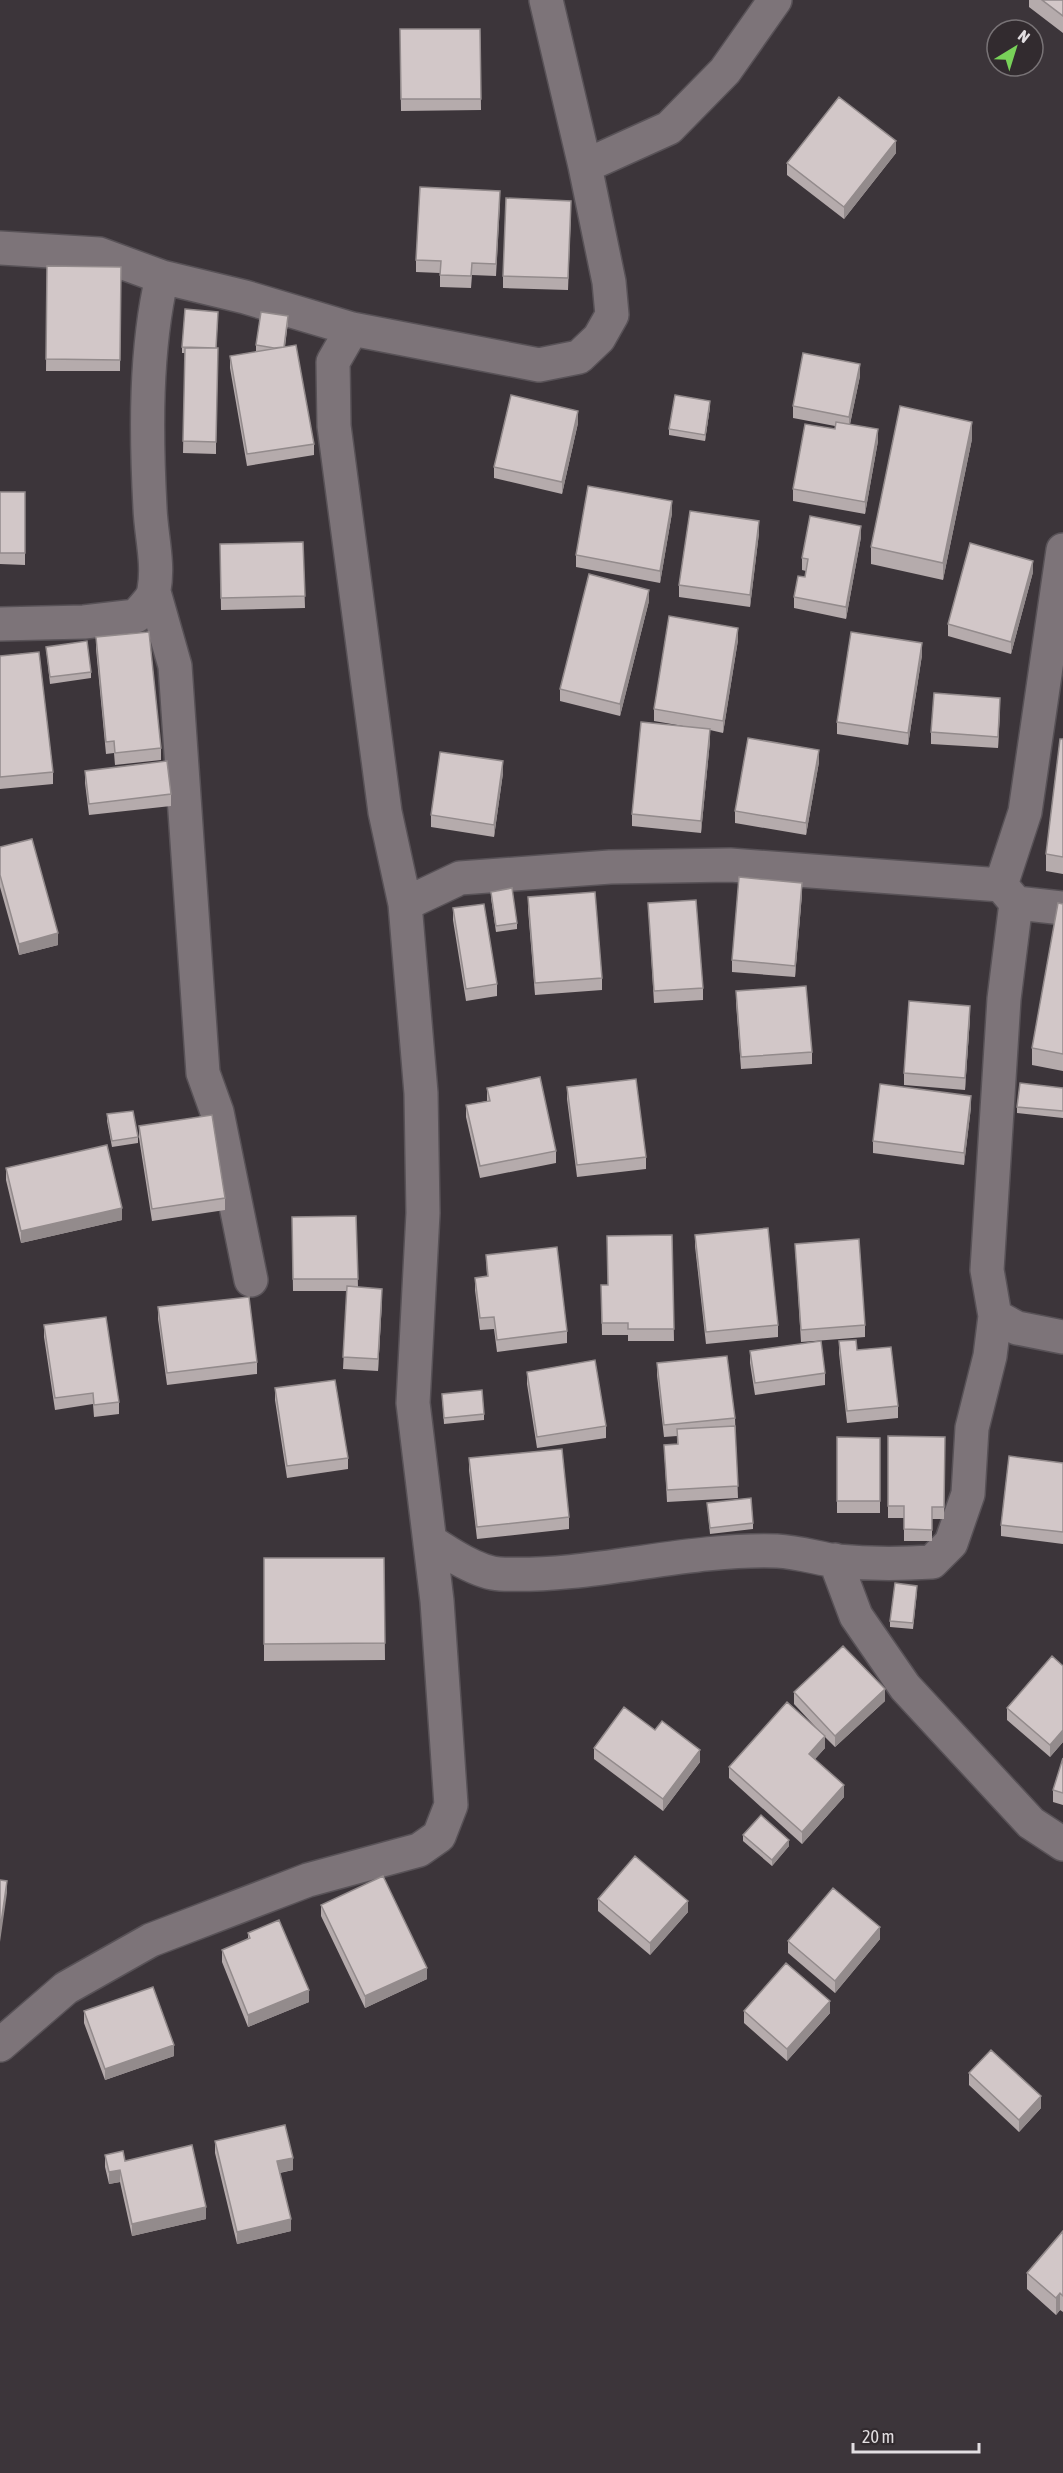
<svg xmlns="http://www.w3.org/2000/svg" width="1063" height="2473" font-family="'Asap Condensed',sans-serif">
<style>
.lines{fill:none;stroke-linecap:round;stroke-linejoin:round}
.street-casing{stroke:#585257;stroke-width:36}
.street{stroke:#7d7479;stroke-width:33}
.wall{fill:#b5abac}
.shaded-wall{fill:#938b8c}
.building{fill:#d2c7c8;stroke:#938b8c;stroke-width:1.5}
</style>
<rect width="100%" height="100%" fill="#3c353a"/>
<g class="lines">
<defs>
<path id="street" d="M585,166L669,128L725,71L775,0
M0,248L99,254L162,277L245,297L352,329L539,365L579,357L599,338L612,315L609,282L585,166L546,0
M154,592L175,666L203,1073L217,1112L251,1280
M0,624L84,622L136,616C142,609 153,598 154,590C159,563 151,535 150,508C146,433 145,350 162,277
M1001,885L1025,812L1063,550
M1016,903L1063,908
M405,904L460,878L610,867L730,865L1001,885L1016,903L1004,999L987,1270L995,1316L1017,1328L1063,1337
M430,1541C448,1553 478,1573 500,1574C593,1578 684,1548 777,1551C797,1552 817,1558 836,1561C868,1564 900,1564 932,1562L951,1543L968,1494L972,1428L990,1356L995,1316
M835,1560L856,1616L905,1687L1031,1823L1063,1844
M0,2045L66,1988L151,1940L308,1880L419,1850L439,1836L451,1805L437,1601L413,1403L423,1213L421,1093L405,904L385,812L334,426L333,362L352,329"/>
</defs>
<use href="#street" class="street-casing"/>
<use href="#street" class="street"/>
</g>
<path class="wall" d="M1029,0H1063V33L1029,7Z
M400,29H480L481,110L401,111Z
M896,153L844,219L787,175V163Z
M500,203L496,276L472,275L471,288L440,287V273L416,272V260Z
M571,213L568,290L503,288V276Z
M47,266L121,267L120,371H46Z
M218,318L216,348V454L183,453L185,353H182V347Z
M288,322L285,347L314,444V455L247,466L230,368V356L256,352V345Z
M860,376L850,424L878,441L865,514L793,501V489L835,429V426L793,418V406Z
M710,407L705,441L669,435V429Z
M578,423L562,494L494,478V467Z
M972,439L943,580L871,564V547Z
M0,492H25V565L0,564Z
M672,513L660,583L576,567V555Z
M759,533L750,607L679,597V585Z
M861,537L846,619L794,608V597L805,577L806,571L802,570V558Z
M303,542L305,608L221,610L220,544Z
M1033,572L1011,654L948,636V624Z
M649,601L620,716L560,701V689Z
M96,637L161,748V760L115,765L114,753L106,754L96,649Z
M738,640L723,733L710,730V741L701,833L632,826V814L689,727L654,721V709Z
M46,647L91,672V678L50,684Z
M922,655L908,745L837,734V722Z
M0,656L53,772V784L0,789Z
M1000,710L998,748L931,744V732Z
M1063,739V874L1046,871V854Z
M819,762L806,835L735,823V811Z
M85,771L171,794V806L89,815L85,783Z
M503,773L494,837L431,827V815Z
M0,847L58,945L19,955L0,887Z
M491,892L517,923V929L496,932L491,898Z
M802,894L795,977L732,972V960Z
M528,897L602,978V990L535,995L528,909Z
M648,903L703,988V1000L654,1003Z
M1063,904V1071L1032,1065V1048Z
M453,908L497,984V996L466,1001L453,920Z
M736,991L812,1052V1064L741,1069L736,1003Z
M970,1018L965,1090L904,1085V1073Z
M567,1087L646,1157V1169L577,1177L567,1099Z
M487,1088L556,1151V1163L480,1178L466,1117V1105L487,1101Z
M1063,1088V1118L1017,1113V1107Z
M971,1107L964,1165L873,1153V1141Z
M107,1114L138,1137V1143L112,1147L107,1121Z
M139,1126L225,1198V1210L152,1221L139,1138Z
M6,1168L122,1220L21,1243L6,1180Z
M356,1216L358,1287L382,1301L378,1371L343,1369L347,1291H293L292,1217Z
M672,1235L674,1341H628V1335H602L601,1285H608Z
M695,1235L778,1325V1337L706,1344L695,1246Z
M795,1244L865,1325V1337L801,1342Z
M486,1255L567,1331V1343L497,1352L494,1329L480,1330L475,1290V1278L487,1276Z
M158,1307L257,1362V1374L167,1385L158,1319Z
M44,1325L119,1402V1414L94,1417L93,1404L55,1410L44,1337Z
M839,1341L857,1350L898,1406V1418L847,1423L839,1353Z
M750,1351L825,1373V1385L755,1395L750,1363Z
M657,1363L735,1418L738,1498L667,1502L664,1445L677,1444V1436L664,1437L657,1375Z
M527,1372L606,1426V1438L537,1448L527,1384Z
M275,1388L348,1458V1469L287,1478L275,1400Z
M442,1394L484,1414V1420L444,1424Z
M888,1436L945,1437L944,1519H932V1541H904V1518H888Z
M837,1437L880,1438V1513H837Z
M469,1458L569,1517V1529L477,1539L469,1470Z
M1063,1463V1544L1001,1536V1525Z
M707,1503L753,1523V1529L710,1534Z
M264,1558H384L385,1660L264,1661Z
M917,1592L913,1629L890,1627V1621Z
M1063,1666V1742L1050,1757L1007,1720V1708Z
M794,1692L885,1701L835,1747L825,1737V1748L815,1759L844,1797L802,1844L729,1778V1767L824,1736L794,1704Z
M655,1730L700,1762L663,1811L594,1759V1748Z
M1063,1758V1805L1053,1802V1790Z
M743,1835L789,1846L772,1866L743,1841Z
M598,1899L688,1912L650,1955L598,1911Z
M321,1905L427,1979L365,2008L321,1916Z
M248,1933L309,2002L248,2027L222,1962V1950L248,1939Z
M880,1939L835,1993L788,1953V1941Z
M84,2011L174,2056L105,2080L84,2023Z
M744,2011L830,2013L787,2061L744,2023Z
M969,2073L1041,2108L1019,2132L969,2085Z
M215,2141L293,2170L280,2173L291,2231L237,2244L215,2153Z
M105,2155L125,2161L206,2219L132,2236L120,2182L109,2184L105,2167Z
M1063,2231V2312L1060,2310L1056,2315L1027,2289V2273Z"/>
<path class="shaded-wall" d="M896,141V153L844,219V207Z
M860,364V376L849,429V417Z
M710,401V407L705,441V435Z
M578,411V423L562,494V482Z
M972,422V439L943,580V563Z
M878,429V441L865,514V502Z
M672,501V513L660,583V571Z
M759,521V533L750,607V595Z
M861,526V537L846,619V607Z
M1033,561V572L1011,654V642Z
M649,590V601L620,716V704Z
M738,628V640L723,733V721Z
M922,643V655L908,745V733Z
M1000,698V710L998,748V737Z
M710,729V741L701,833V821Z
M819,750V762L806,835V823Z
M503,761V773L494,837V825Z
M802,883V894L795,977V966Z
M58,933V945L19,955V944Z
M970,1006V1018L965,1090V1078Z
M971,1096V1107L964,1165V1153Z
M122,1208V1220L21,1243V1231Z
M382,1289V1301L378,1371V1359Z
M885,1689V1701L835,1747V1736Z
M1063,1730V1742L1050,1757V1745Z
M825,1736V1748L809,1766V1754Z
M700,1750V1762L663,1811V1799Z
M844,1785V1797L802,1844V1832Z
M789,1840V1846L772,1866V1860Z
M7,1881V1893L0,1942V1930Z
M688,1901V1912L650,1955V1943Z
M880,1927V1939L835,1993V1981Z
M427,1968V1979L365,2008V1996Z
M309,1990V2002L248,2027V2015Z
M830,2001V2013L787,2061V2049Z
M174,2045V2056L105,2080V2069Z
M1041,2096V2108L1019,2132V2120Z
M293,2158V2170L277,2173V2161Z
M120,2170V2182L109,2184V2172Z
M206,2207V2219L132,2236V2224Z
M291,2219V2231L237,2244V2232Z
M1060,2293V2310L1056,2315V2298Z"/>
<path class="building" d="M1042,0H1063V16Z
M400,29H480L481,99H401Z
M839,97L896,141L844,207L787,163Z
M420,187L500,191L496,264L472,263L471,276L440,275L441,261L416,260Z
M506,198L571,201L568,278L503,276Z
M47,266L121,267L120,360L46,359Z
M185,309L218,312L216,348L182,347Z
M261,312L288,316L284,347L274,348L256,345Z
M296,345L314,444L247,454L230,356Z
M185,348H218L216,442L183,441Z
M803,353L860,364L849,417L793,406Z
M511,395L578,411L562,482L494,467Z
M675,395L710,401L705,435L669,429Z
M900,406L972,422L943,563L871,547Z
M836,422L878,429L865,502L793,489L805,424L835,429Z
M588,486L672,501L660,571L576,555Z
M0,492H25V553H0Z
M690,511L759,521L750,595L679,585Z
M810,516L861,526L846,607L794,597L798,576L805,577L808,559L802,558Z
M303,542L305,596L221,598L220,544Z
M970,543L1033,561L1011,642L948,624Z
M589,574L649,590L620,704L560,689Z
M669,616L738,628L723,721L654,709Z
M149,632L161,748L115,753L114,741L106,742L96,637Z
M851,632L922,643L908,733L837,722Z
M87,641L91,672L50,677L46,647Z
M39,652L53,772L0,777V656Z
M934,693L1000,698L998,737L931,732Z
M641,722L710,729L701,821L632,814Z
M748,738L819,750L806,823L735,811Z
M1060,739H1063V857L1046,854Z
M440,752L503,761L494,825L431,815Z
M167,761L171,794L89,804L85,771Z
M32,839L58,933L19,944L0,875V847Z
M739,877L802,883L795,966L732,960Z
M512,888L517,923L496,926L491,892Z
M595,892L602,978L535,983L528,897Z
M696,900L703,988L654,991L648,903Z
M1058,903L1063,904V1054L1032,1048Z
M484,904L497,984L466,989L453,908Z
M806,986L812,1052L741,1057L736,991Z
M909,1001L970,1006L965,1078L904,1073Z
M540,1077L556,1151L480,1166L466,1105L490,1101L487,1088Z
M636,1079L646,1157L577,1165L567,1087Z
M1020,1083L1063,1088V1111L1017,1107Z
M880,1084L971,1096L964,1153L873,1141Z
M133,1111L138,1137L112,1141L107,1114Z
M212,1115L225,1198L152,1209L139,1126Z
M107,1145L122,1208L21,1231L6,1168Z
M356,1216L358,1279H293L292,1217Z
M768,1228L778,1325L706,1332L695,1235Z
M672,1235L674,1329H628V1323H602L601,1285H608L607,1236Z
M859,1239L865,1325L801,1330L795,1244Z
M557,1247L567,1331L497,1340L494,1317L480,1318L475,1278L488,1276L486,1255Z
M347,1286L382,1289L378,1359L343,1357Z
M249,1297L257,1362L167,1373L158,1307Z
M106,1317L119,1402L94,1405L93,1393L55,1398L44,1325Z
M856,1340L857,1350L891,1347L898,1406L847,1411L839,1341Z
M821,1341L825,1373L755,1383L750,1351Z
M727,1356L735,1418L664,1425L657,1363Z
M595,1360L606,1426L537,1437L527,1372Z
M335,1380L348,1458L287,1466L275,1388Z
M482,1390L484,1414L444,1418L442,1394Z
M735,1426L738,1486L667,1490L664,1445L678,1444L677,1429Z
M888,1436L945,1437L944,1507H932V1530L904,1529V1506H888Z
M837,1437L880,1438V1501H837Z
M562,1449L569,1517L477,1527L469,1458Z
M1009,1456L1063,1463V1532L1001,1525Z
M751,1498L753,1523L710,1528L707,1503Z
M264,1558H384L385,1643L264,1644Z
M895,1583L917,1586L913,1623L890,1621Z
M843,1646L885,1689L835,1736L794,1692Z
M1052,1656L1063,1666V1730L1050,1745L1007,1708Z
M787,1702L825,1736L809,1754L844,1785L802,1832L729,1767Z
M624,1707L655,1730L662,1721L700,1750L663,1799L594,1748Z
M1063,1758V1793L1053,1790Z
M761,1815L789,1840L772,1860L743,1835Z
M635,1856L688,1901L650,1943L598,1899Z
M383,1876L427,1968L365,1996L321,1905Z
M0,1880L7,1881L0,1930Z
M833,1888L880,1927L835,1981L788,1941Z
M279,1920L309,1990L248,2015L222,1950L250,1938L248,1933Z
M786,1963L830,2001L787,2049L744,2011Z
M153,1987L174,2045L105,2069L84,2011Z
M991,2050L1041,2096L1019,2120L969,2073Z
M285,2125L293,2158L277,2161L291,2219L237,2232L215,2141Z
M192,2145L206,2207L132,2224L120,2170L109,2172L105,2155L123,2151L125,2161Z
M1063,2231V2296L1060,2293L1056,2298L1027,2273Z"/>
<g transform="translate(1015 48) rotate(38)"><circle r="28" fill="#322b2f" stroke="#787376" stroke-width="1.5"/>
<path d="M0-4.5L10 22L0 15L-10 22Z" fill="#78d259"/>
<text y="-9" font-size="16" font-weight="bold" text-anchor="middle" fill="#e2dee1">N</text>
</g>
<path d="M853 2443v9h126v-9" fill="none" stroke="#e2dee1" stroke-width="3"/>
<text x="862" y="2443" font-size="18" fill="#e2dee1" stroke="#322b2f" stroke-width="4.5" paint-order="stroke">20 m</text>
</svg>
